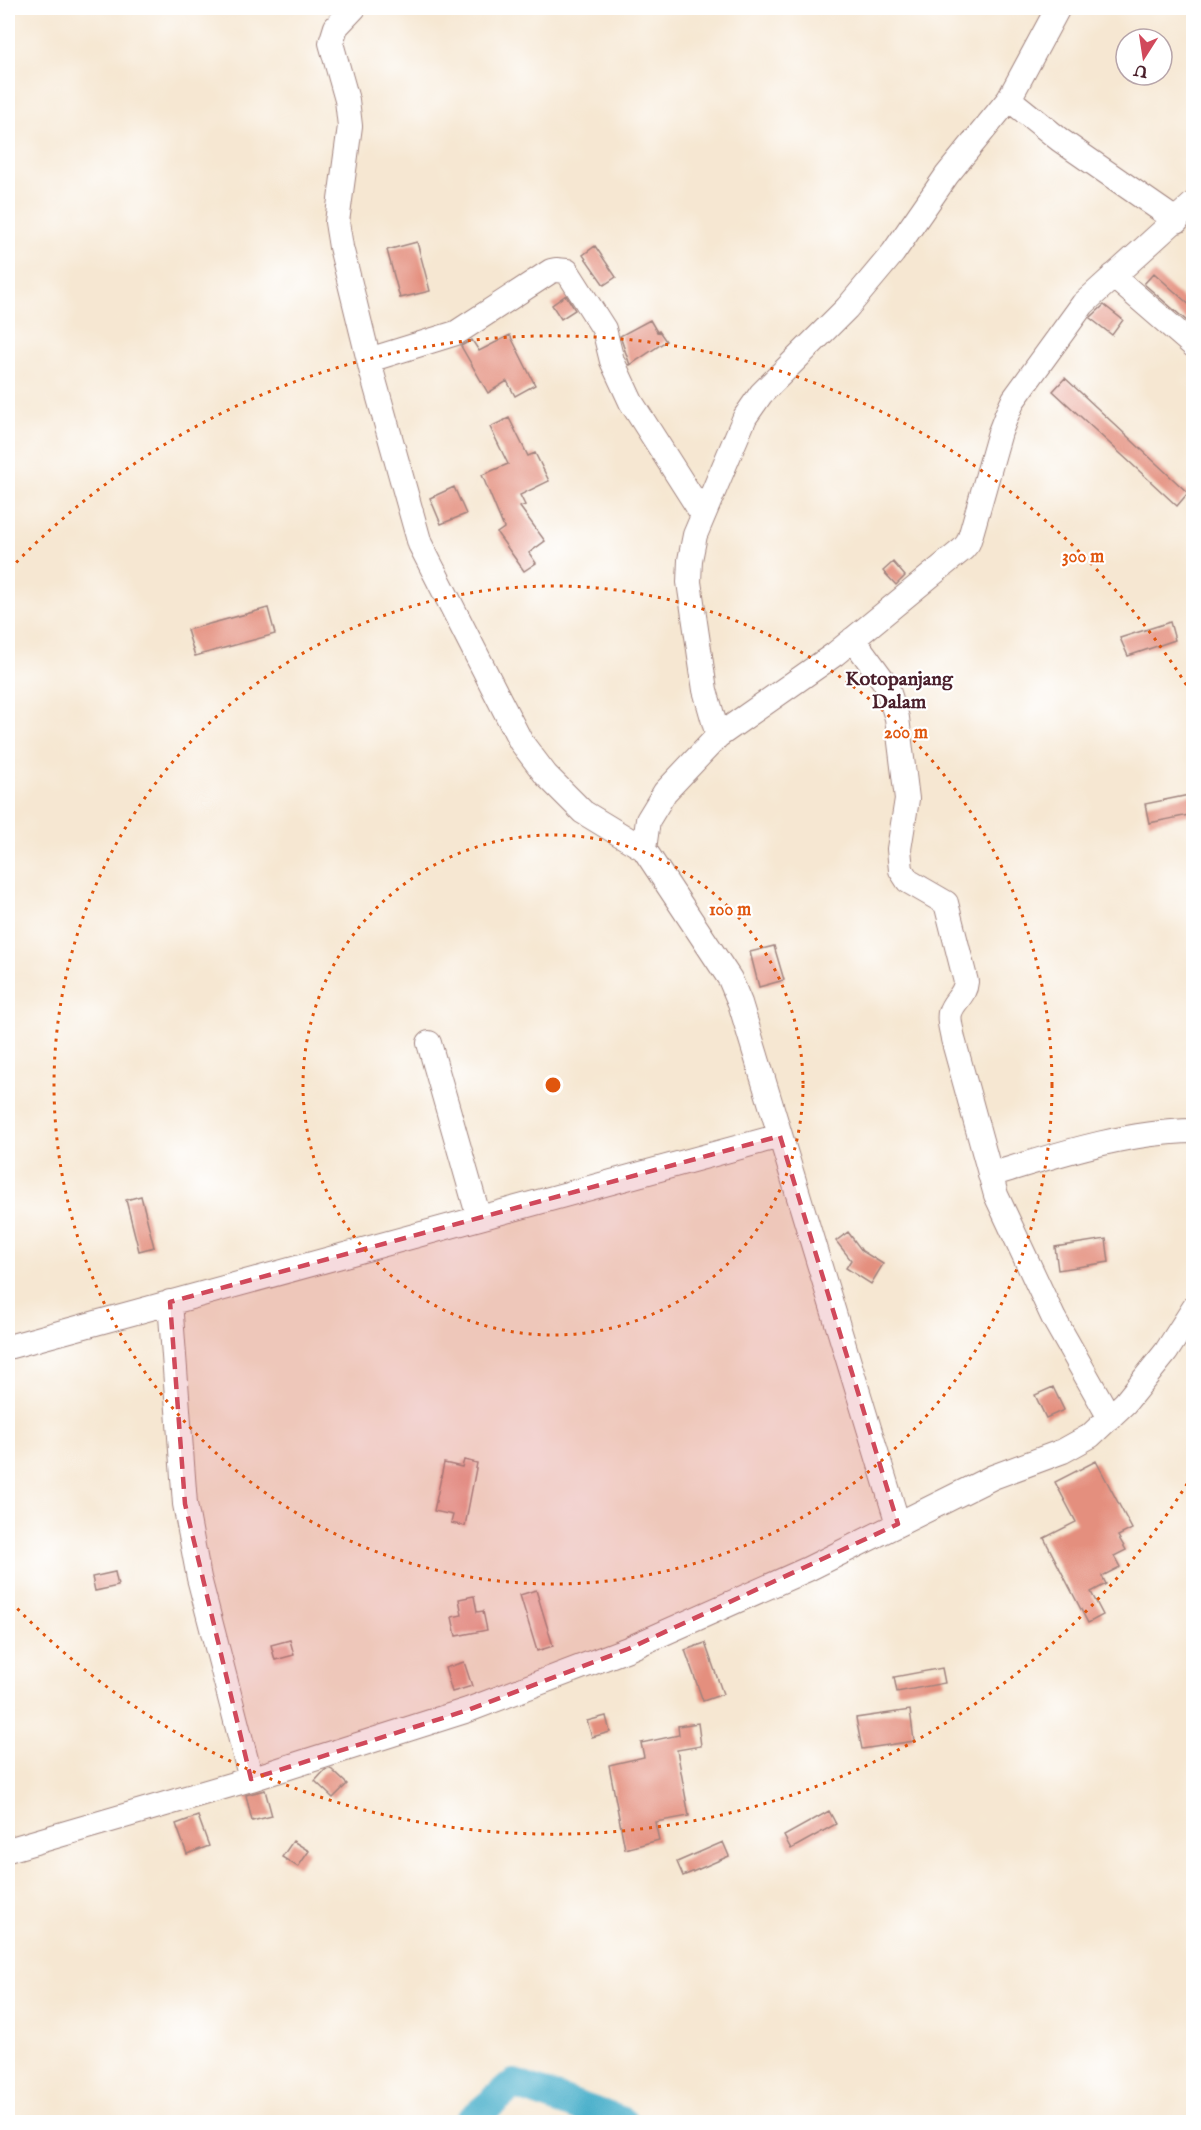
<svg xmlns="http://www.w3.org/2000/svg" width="1201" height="2130" font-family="'IM FELL English',serif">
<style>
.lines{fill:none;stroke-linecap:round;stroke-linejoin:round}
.river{stroke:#4cb0cb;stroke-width:30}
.building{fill:#e48f7e}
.minor-casing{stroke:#a0837e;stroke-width:26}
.minor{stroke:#fff;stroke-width:24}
.marked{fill:#d1495b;fill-opacity:0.2;stroke:#d1495b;stroke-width:4.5;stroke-dasharray:12 8;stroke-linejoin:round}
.ring{fill:none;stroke:#e0560e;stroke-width:3;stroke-dasharray:3 6}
.labels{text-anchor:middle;stroke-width:4.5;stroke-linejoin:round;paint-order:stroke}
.quarter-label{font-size:20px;font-weight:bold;fill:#4a1f2b;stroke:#fff}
.centre{fill:#e0560e;stroke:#fff;stroke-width:3}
.ring-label{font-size:18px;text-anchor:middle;font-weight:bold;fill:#e0560e;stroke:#fff;stroke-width:4.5;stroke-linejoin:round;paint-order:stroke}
</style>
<rect width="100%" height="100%" fill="#fff"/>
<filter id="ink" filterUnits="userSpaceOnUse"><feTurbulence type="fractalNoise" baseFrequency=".0167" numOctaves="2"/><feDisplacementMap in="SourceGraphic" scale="12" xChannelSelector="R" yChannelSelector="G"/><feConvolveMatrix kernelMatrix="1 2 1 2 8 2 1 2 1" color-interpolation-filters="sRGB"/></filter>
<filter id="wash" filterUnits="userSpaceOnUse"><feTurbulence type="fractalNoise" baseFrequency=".008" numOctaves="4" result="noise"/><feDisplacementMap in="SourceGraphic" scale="24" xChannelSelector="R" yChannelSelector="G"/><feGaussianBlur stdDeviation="1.35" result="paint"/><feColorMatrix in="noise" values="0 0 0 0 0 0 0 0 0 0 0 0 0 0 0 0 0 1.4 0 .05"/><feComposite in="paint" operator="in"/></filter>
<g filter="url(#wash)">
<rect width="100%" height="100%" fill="#f6e7d2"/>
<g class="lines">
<path class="river" d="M469,2122L514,2084L623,2122"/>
</g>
<g id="blocks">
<path class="building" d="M417,242L430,291L400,298L387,250Z
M595,246L616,277L604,285L583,255Z
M1154,273L1194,309V315L1187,321L1144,284Z
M566,295L575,310L561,319L552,305Z
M1104,305L1123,320L1112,335L1090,318Z
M650,320L657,332L659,331L666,341L630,365L620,336Z
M510,335L535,385L515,396L507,381L488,393L461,346L472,340L479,351Z
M1065,378L1188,493L1177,506L1053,391Z
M509,418L528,456L535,453L549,481L520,495L525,505L520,507L545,541L529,553L536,563L524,571L497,533L504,528L482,475L508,464L490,427Z
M454,487L466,514L441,524L430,498Z
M893,562L905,576L896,585L883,571Z
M268,608L275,634L195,656L187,630Z
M1170,622L1175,640L1128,656L1120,638Z
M1194,794V814L1149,823L1145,804Z
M774,946L784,980L759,987L750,952Z
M141,1196L154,1247L139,1251L126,1200Z
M848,1232L862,1251L883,1264L871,1284L846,1268L851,1260L836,1241Z
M1106,1239L1109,1262L1058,1270L1055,1247Z
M1053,1387L1064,1410L1046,1418L1035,1395Z
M464,1460L477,1463L465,1526L451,1523L453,1515L434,1511L444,1463L462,1467Z
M1096,1461L1132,1529L1118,1536L1126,1550L1114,1556L1120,1567L1102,1576L1106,1584L1091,1592L1103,1615L1088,1623L1044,1538L1076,1522L1055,1482Z
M115,1572L118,1586L95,1591L92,1577Z
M536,1590L553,1646L537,1651L520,1595Z
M474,1596L477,1612L483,1611L487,1630L456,1636L452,1617L462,1615L459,1599Z
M290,1640L294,1655L275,1660L271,1645Z
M705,1643L723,1694L703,1701L685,1650Z
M464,1662L472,1686L452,1692L445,1668Z
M942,1668L945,1683L897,1692L894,1677Z
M910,1710L914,1741L862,1749L856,1718Z
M606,1716L610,1732L592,1737L587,1721Z
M698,1723L701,1746L677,1750L689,1816L655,1822L659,1840L625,1849L609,1765L644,1757L641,1743L679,1735L678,1726Z
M331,1769L347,1784L333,1798L315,1781L325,1770Z
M265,1790L272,1816L252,1821L246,1795Z
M829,1811L836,1824L791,1849L784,1836Z
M198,1816L209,1846L187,1854L176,1824Z
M293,1841L309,1851L298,1867L282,1857Z
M723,1842L729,1856L683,1876L677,1862Z"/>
</g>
</g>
<g filter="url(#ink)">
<use href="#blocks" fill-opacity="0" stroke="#a0837e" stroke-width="1.5"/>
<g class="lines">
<defs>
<path id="minor" d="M354,8L336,27L331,43L347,100L350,126L337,222L341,247L372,373L420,544L521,742L546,775L583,812L644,849L730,979L740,1003L898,1524
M1009,99L1060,140L1177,221
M1113,276L1194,346
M369,360L456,333L551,271L556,270L567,271L604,329L612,361L631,402L703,515
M853,639L886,684L897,718L907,799L899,849L901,870L908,881L946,903L966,982C965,996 953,1001 950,1013C948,1021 952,1031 953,1039L996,1195L1054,1319L1110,1418
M718,736L705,690L689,582L690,560L695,535L745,417L761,394L847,308L893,253L947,175L1009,99L1058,8
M644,849L648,820L665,792L718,736L835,654L963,549L968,543L971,534L1000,432L1007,414L1014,399L1083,304L1194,203
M429,1043L479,1218
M990,1175C1056,1155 1124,1132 1194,1131
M170,1302L185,1504L199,1578L251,1779
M8,1347L780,1136
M8,1850L251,1779L468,1710L628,1649L808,1569L993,1477L1063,1451L1090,1436L1125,1403L1166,1352L1194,1308"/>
</defs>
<use href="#minor" class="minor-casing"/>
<use href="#minor" class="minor"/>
</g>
</g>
<path class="marked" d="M780,1136L898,1524L628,1649L468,1710L251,1779L185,1504L170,1302Z"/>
<g class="ring">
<circle cx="553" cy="1085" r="250"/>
<circle cx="553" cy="1085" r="499"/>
<path d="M1192 1476A749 749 0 0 1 10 1601M10 569A749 749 0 0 1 1192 694"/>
</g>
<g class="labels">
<g class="quarter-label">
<text x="899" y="685">Kotopanjang<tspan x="899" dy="23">Dalam</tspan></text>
</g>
</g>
<circle cx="553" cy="1085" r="9" class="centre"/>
<g class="ring-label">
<text x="1083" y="562">300 m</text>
<text x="906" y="738">200 m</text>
<text x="730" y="915">100 m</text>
</g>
<rect width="1201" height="2130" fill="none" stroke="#fff" stroke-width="30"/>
<g transform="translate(1144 57) rotate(192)"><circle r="28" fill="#ffffff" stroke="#b7a5aa" stroke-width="1.5"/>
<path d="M0-4.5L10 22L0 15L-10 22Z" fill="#d1495b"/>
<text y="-9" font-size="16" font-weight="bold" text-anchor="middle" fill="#4a1f2b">U</text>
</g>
</svg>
